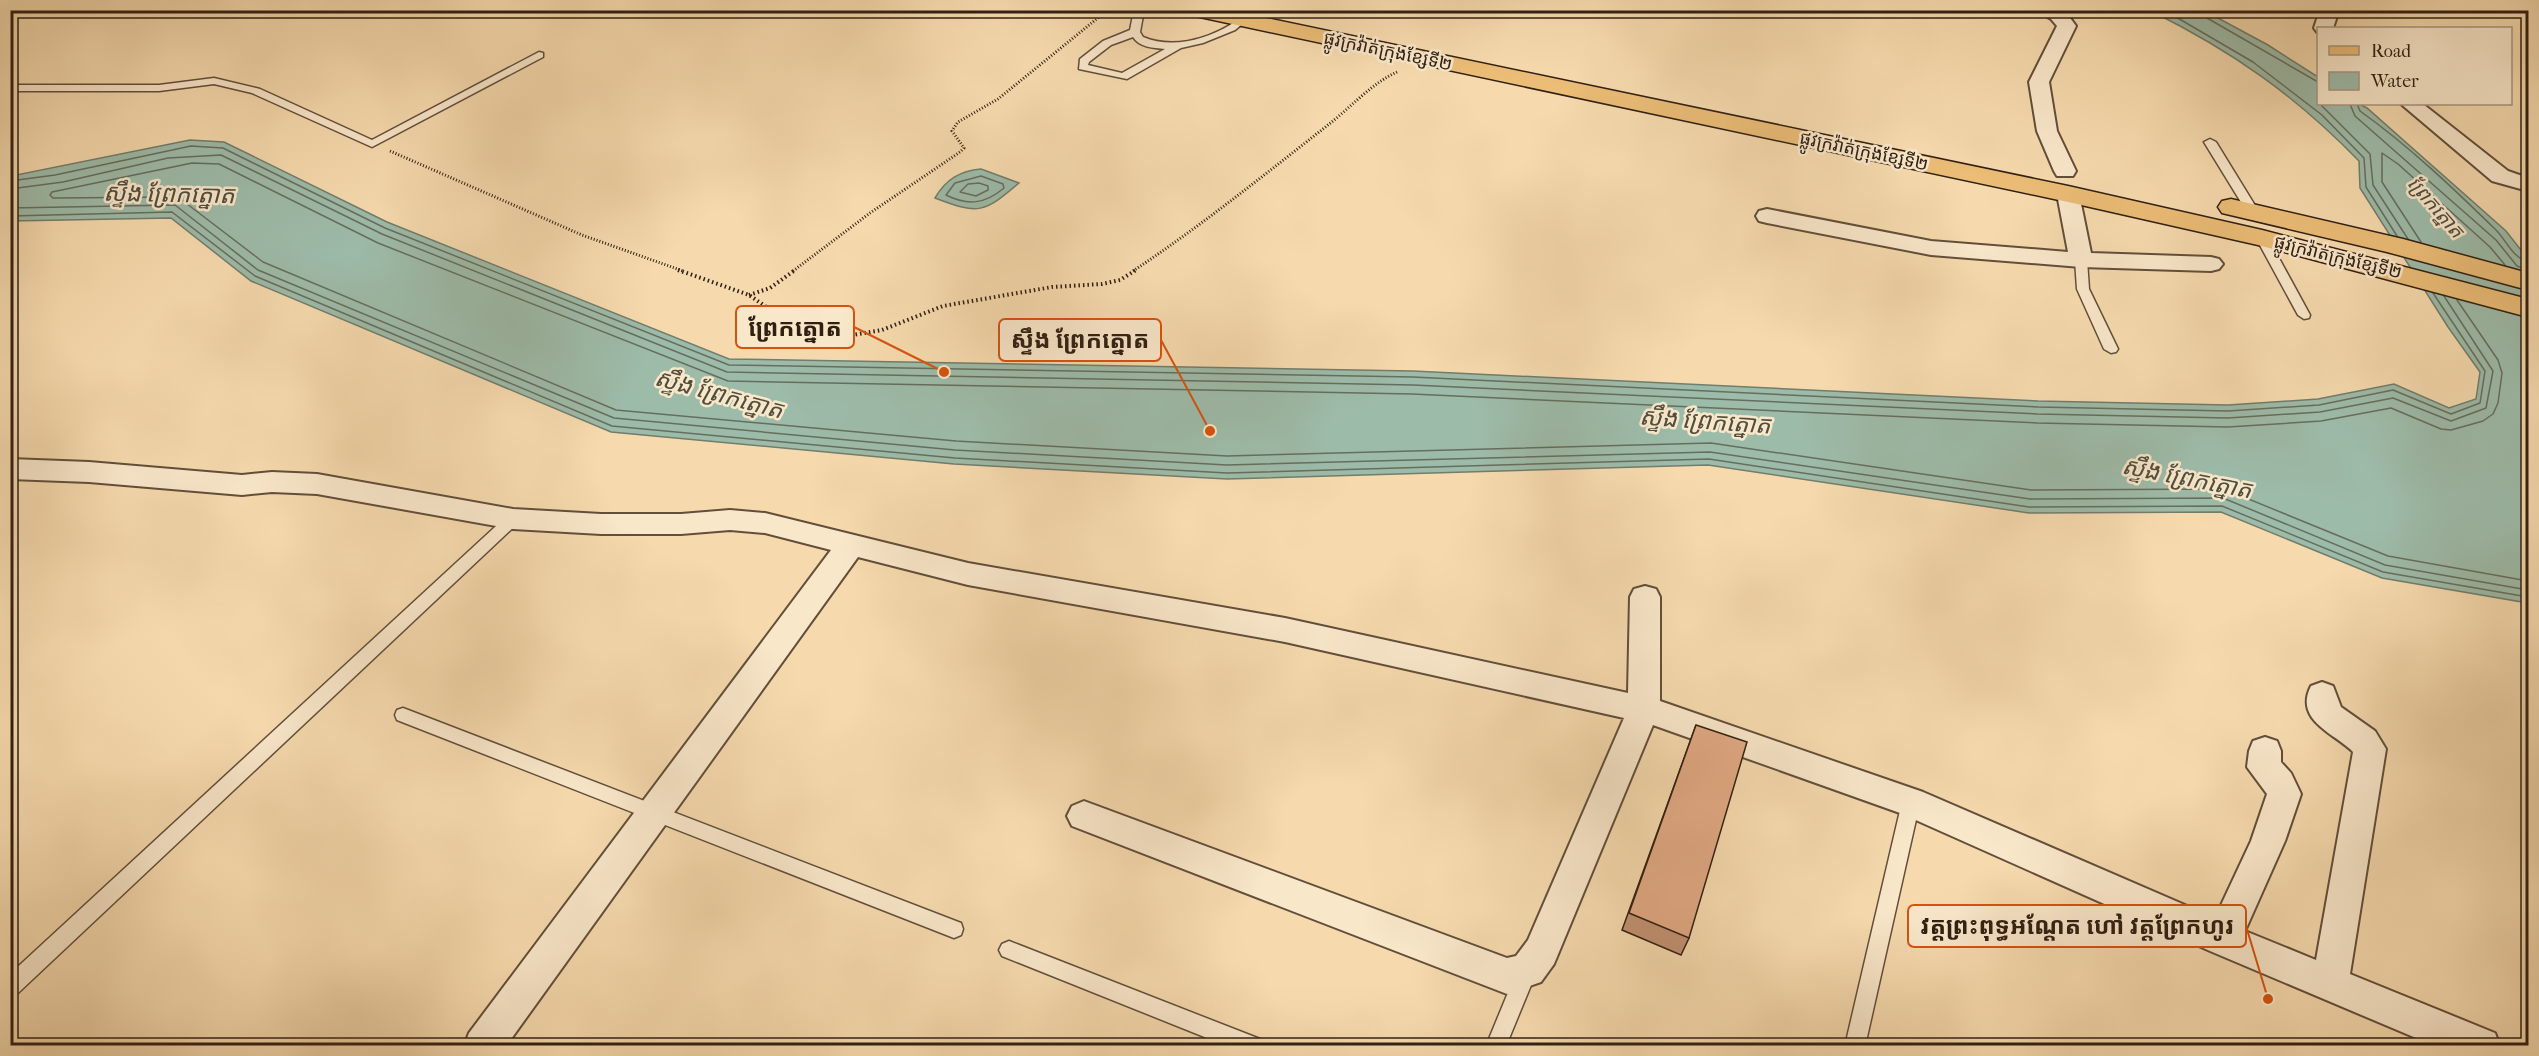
<svg xmlns="http://www.w3.org/2000/svg" width="2539" height="1056" font-family="'IM FELL French Canon','Noto Sans Khmer',serif">
<style>
.water{fill:#9dbba9;stroke:#717d6d;stroke-width:1.5}
.lines{fill:none;stroke-linecap:round;stroke-linejoin:round}
.shore{stroke:#666e5e;stroke-width:1.5}
.lane-casing{stroke:#624e3a;stroke-width:3}
.street-casing{stroke:#624e3a;stroke-width:4}
.primary-casing{stroke:#302013;stroke-width:3}
.path-far1{stroke:#302013;stroke-width:3;stroke-dasharray:1 2;stroke-linecap:butt}
.path{stroke:#302013;stroke-width:4;stroke-dasharray:1.5 3;stroke-linecap:butt}
.lane{fill:#f9e7ca;fill-rule:evenodd}
.street{fill:#f9e7ca;fill-rule:evenodd}
.primary{fill:#ebbd77;fill-rule:evenodd}
.wall{fill:#c29171;stroke:#302013;stroke-width:1.5}
.building{fill:#e1a983;stroke:#302013;stroke-width:1.5}
.labels{text-anchor:middle;stroke-width:5;stroke-linejoin:round;paint-order:stroke}
.far-street-label{font-size:18px;fill:#302013;stroke:#f9e7ca}
.far-water-label{font-size:20px;font-style:italic;fill:#514e40;stroke:#f9e7ca}
.water-label{font-size:24px;font-style:italic;fill:#514e40;stroke:#f9e7ca}
.leader{fill:none;stroke:#d6530d;stroke-width:2}
.callout-dot{fill:#d6530d;stroke:#f9e7ca;stroke-width:2}
.callout{fill:#f9e7ca;stroke:#d6530d;stroke-width:2}
.callout-label{font-size:24px;text-anchor:middle;font-weight:bold;fill:#302013}
</style>
<rect width="100%" height="100%" fill="#f6daae"/>
<filter id="stains"><feTurbulence type="fractalNoise" baseFrequency=".00333" numOctaves="4"/><feColorMatrix values="0 0 0 0 .2 0 0 0 0 .09 0 0 0 0 .02 0 0 0 .5 -.17"/></filter>
<radialGradient id="worn" r=".72"><stop offset=".6" stop-color="#630" stop-opacity="0"/><stop offset="1" stop-color="#630" stop-opacity=".3"/></radialGradient>
<path class="water" d="M2151,11H2205L2268,45L2318,77V104H2359L2367,108L2506,231L2528,259V603L2382,578L2221,512L2029,513L1708,465L1227,479L954,464L611,432L251,281L171,218L11,221V176L190,140L224,142L387,222L729,359L1413,371L2038,401L2228,405L2318,399L2394,384L2449,408L2476,399L2480,372L2448,327L2360,188L2359,161C2296,96 2232,51 2151,11Z
M981,169L1019,183C984,213 979,215 935,198C946,179 960,171 981,169Z"/>
<g class="lines">
<path class="shore" d="M2164,10L2253,62L2322,115L2364,158L2366,187L2397,236
M2203,10L2207,18L2318,82
M2320,104L2370,154L2373,185L2408,239
M2350,104L2355,116L2496,240L2517,266L2528,270
M2357,104L2360,111C2409,146 2453,188 2496,230C2506,240 2513,258 2528,262
M981,176L1003,184L1004,188C985,204 968,206 946,195L955,183Z
M10,181L55,175L191,146L223,148L385,228L729,365L1413,377L2038,407L2228,411L2319,405L2393,390L2451,414L2480,403L2485,371L2433,293
M979,183L988,186V190L976,196L960,192L968,184Z
M10,189L63,182L168,158L221,155L382,234L727,372L1413,385L2037,414L2228,418L2320,412L2393,398L2451,421L2486,408L2493,371L2444,296
M10,208L175,205L258,270L614,418L955,450L1227,465L1710,452L2030,499L2223,498L2385,565L2528,590
M10,216L172,212L255,276L612,426L955,458L1227,473L1709,459L2029,507L2222,506L2383,572L2528,597
M2421,242L2382,182V153L2398,164L2490,247L2505,265
M2457,300L2498,360L2502,373L2498,403L2493,414L2483,421L2451,430L2441,429L2391,408L2321,421L2228,427L2037,423L1412,394L728,381L378,243L219,164L192,163L52,192L50,195L53,198L178,197L263,262L616,410L956,441L1227,456L1711,443L2031,490L2224,489L2388,556L2528,581"/>
<defs>
<path id="lane" d="M1134,10H1144L1140,32L1143,37C1171,49 1205,40 1230,25C1241,18 1246,10 1259,10L1235,30L1203,43L1181,48L1127,79L1079,69L1080,59L1103,41L1130,30ZM1133,37C1139,47 1153,48 1165,49L1122,73L1088,65L1089,62L1111,45Z
M539,52L543,53V57L372,147L252,93L214,84L159,91H10V85H159L214,78L260,89L372,140Z
M2210,139L2216,142L2259,212L2257,215L2253,216L2247,212L2204,142Z
M2262,234L2268,238L2310,315L2309,318L2304,319L2298,315L2256,238Z
M2081,256L2087,260L2089,289L2118,349L2116,352L2111,353L2104,349L2077,289L2075,260Z
M513,514L518,515L520,519L518,523L17,994L10,996V974L508,515Z
M403,708L961,923L963,929L961,935L954,938L397,720L395,715L397,710Z
M1911,794L1917,797L1920,802L1865,1046H1845L1902,802L1905,797Z
M1009,941L1260,1039L1263,1046H1227L1002,956L999,950L1002,944Z
M1526,964L1533,966L1536,973L1506,1046H1486L1519,966Z"/>
<path id="street" d="M2036,10L2065,11L2076,26L2049,82L2057,131L2076,171L2073,176H2057L2054,171L2037,131L2029,82L2057,26L2051,19Z
M2320,10H2339L2333,28H2318L2317,32L2314,28Z
M2401,104H2423L2508,171L2528,178V191L2492,181Z
M2068,187L2076,189L2079,194L2091,253L2211,257L2219,259L2223,264L2219,269L2211,271L2081,267L1931,255L1767,223L1759,221L1756,216L1759,211L1767,209L1931,241L2068,252L2057,194L2060,189Z
M10,459L89,462L242,475L272,472L317,474L513,509L601,514H681L730,510L765,513L968,563L1285,618L1628,693L1630,597L1634,589L1645,586L1656,589L1660,597V701L1923,792L2215,918L2251,841L2267,794L2247,767L2249,751L2253,741L2265,737L2277,741L2281,751V762L2291,773L2301,794L2285,841L2245,931L2316,960L2353,752C2336,734 2293,721 2311,686L2322,682L2333,686L2341,707L2375,731L2386,749L2350,974L2495,1033L2500,1046H2435L2210,951L1900,813L1653,725L1554,964L1541,982L1507,994L1072,826L1067,816L1072,806L1084,801L1507,958L1516,956L1528,940L1624,718L1285,642L968,585L858,557L506,1046H464L469,1033L831,550L765,533L730,530L681,534H601L513,529L317,494L272,492L242,495L89,482L10,479Z"/>
<path id="primary" d="M1185,10H1228L2068,186L2262,230L2528,299V317L2258,245L2068,202L1195,16L1187,15Z
M2231,199L2403,239L2528,273V290L2387,252L2222,213L2218,207L2222,201Z"/>
</defs>
<use href="#lane" class="lane-casing"/>
<use href="#street" class="street-casing"/>
<use href="#primary" class="primary-casing"/>
<path class="path-far1" d="M390,151L582,235L683,271
M793,271L870,213L960,152L964,148L952,131L958,122L998,99L1099,17L1103,10
M1133,271C1201,226 1264,175 1328,125C1350,108 1372,83 1397,72"/>
<path class="path" d="M678,270L749,295L765,306L775,319L821,331L852,335L882,330L943,306L1052,287L1102,284L1120,280L1136,270
M749,295L770,288L795,270"/>
<use href="#lane" class="lane"/>
<use href="#street" class="street"/>
<use href="#primary" class="primary"/>
</g>
<path class="wall" d="M1696,725L1689,938L1681,955L1622,930Z"/>
<path class="building" d="M1696,725L1747,742L1689,938L1629,913Z"/>
<g class="labels">
<g class="far-street-label">
<text transform="translate(1388 51) rotate(12)" y="6">ផ្លូវក្រវ៉ាត់ក្រុងខ្សែទី២</text>
<text transform="translate(1864 151) rotate(12)" y="6">ផ្លូវក្រវ៉ាត់ក្រុងខ្សែទី២</text>
<text transform="translate(2338 257) rotate(14)" y="6">ផ្លូវក្រវ៉ាត់ក្រុងខ្សែទី២</text>
</g>
<g class="far-water-label">
<text transform="translate(2436 207) rotate(49)" y="7">ព្រែកត្នោត</text>
</g>
<g class="water-label">
<text transform="translate(169 194) rotate(1)" y="8">ស្ទឹង ព្រែកត្នោត</text>
<text transform="translate(719 394) rotate(15)" y="8">ស្ទឹង ព្រែកត្នោត</text>
<text transform="translate(1705 421) rotate(4)" y="8">ស្ទឹង ព្រែកត្នោត</text>
<text transform="translate(2187 478) rotate(11)" y="8">ស្ទឹង ព្រែកត្នោត</text>
</g>
</g>
<path class="leader" d="M944 372L854 327M1210 431L1161 340M2268 999L2246 926"/>
<g class="callout-dot">
<circle cx="944" cy="372" r="6"/>
<circle cx="1210" cy="431" r="6"/>
<circle cx="2268" cy="999" r="6"/>
</g>
<g class="callout">
<rect x="736" y="306" width="118" height="42" rx="6"/>
<rect x="999" y="319" width="162" height="42" rx="6"/>
<rect x="1908" y="905" width="338" height="42" rx="6"/>
</g>
<g class="callout-label">
<text x="795" y="336">ព្រែកត្នោត</text>
<text x="1080" y="348">ស្ទឹង ព្រែកត្នោត</text>
<text x="2077" y="934">វត្តព្រះពុទ្ធអណ្តែត ហៅ វត្តព្រែកហូរ</text>
</g>
<rect width="2539" height="1056" fill="none" stroke="#f6daae" stroke-width="36"/>
<rect x="12" y="12" width="2515" height="1032" fill="none" stroke="#302013" stroke-width="3"/>
<rect x="18" y="18" width="2503" height="1020" fill="none" stroke="#302013" stroke-width="1.5"/>
<rect x="2317" y="27" width="195" height="78" fill="#f9e7ca" stroke="#a99781" stroke-width="1.5"/>
<rect x="2329" y="46" width="30" height="9" fill="#ebbd77" stroke="#a99781" stroke-width="1.5"/>
<text x="2371" y="57" font-size="18" fill="#302013">Road</text>
<rect x="2329" y="72" width="30" height="18" fill="#9dbba9" stroke="#a99781" stroke-width="1.5"/>
<text x="2371" y="87" font-size="18" fill="#302013">Water</text>
<rect width="100%" height="100%" filter="url(#stains)"/>
<rect width="100%" height="100%" fill="url(#worn)"/>
</svg>
